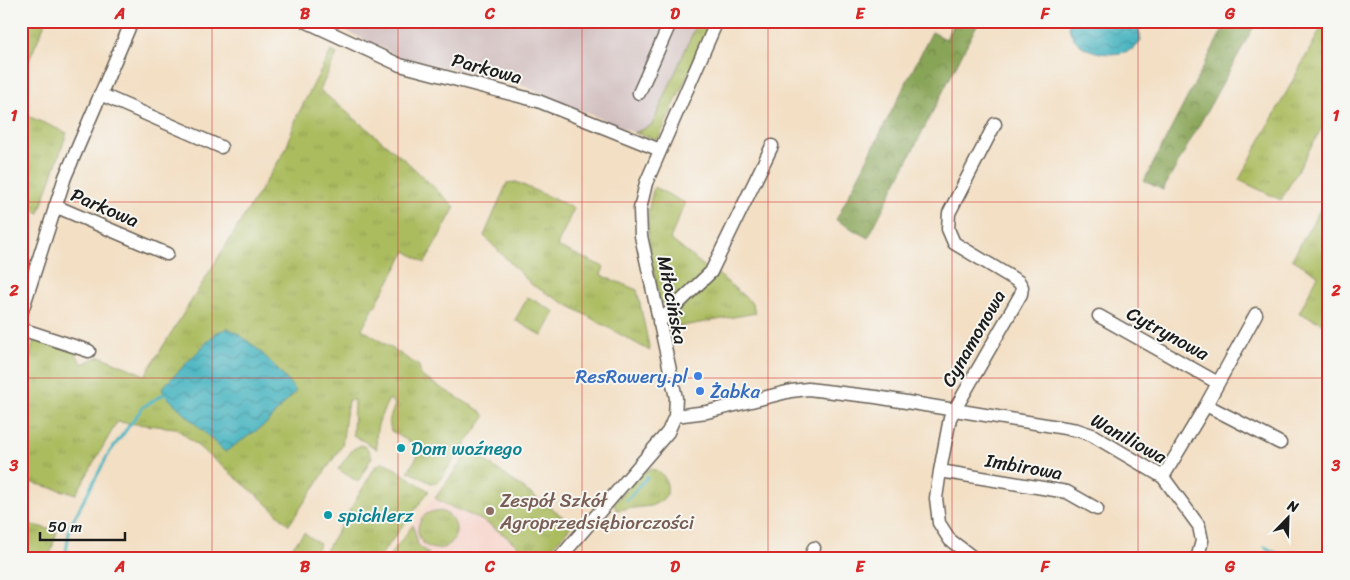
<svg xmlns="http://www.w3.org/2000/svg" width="1350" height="580" font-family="Sriracha,sans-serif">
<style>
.built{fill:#f7d1c8}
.industrial{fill:#d2bfc0}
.grass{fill:url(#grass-tufts);stroke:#646c3e}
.forest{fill:url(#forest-crowns);stroke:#526039}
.park{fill:#abbc5f;stroke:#646c3e}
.water{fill:url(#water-waves);stroke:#30686e}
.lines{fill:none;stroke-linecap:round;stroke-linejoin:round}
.stream{stroke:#45b3c0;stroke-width:3}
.minor-casing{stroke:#676057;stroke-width:15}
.minor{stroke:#fff;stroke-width:12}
.grid{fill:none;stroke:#d62828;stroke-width:1;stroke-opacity:0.55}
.shop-dot{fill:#3f7fe0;stroke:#f6f6f2;stroke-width:2}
.culture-dot{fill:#0f9aa8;stroke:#f6f6f2;stroke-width:2}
.education-dot{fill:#8d6e63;stroke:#f6f6f2;stroke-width:2}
.labels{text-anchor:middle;stroke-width:4;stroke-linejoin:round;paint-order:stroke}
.street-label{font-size:19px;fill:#1c1c1c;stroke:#f6f6f2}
.shop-label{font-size:19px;fill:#366cbe;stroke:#f6f6f2;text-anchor:end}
.culture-label{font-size:19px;fill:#0d838f;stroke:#f6f6f2;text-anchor:start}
.education-label{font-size:19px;fill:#785e54;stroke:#f6f6f2;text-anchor:start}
.neatline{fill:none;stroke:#d62828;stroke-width:2}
.grid-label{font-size:16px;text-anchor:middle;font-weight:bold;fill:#d62828}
</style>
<defs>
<pattern id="grass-tufts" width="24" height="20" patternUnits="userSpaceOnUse" patternTransform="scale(1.25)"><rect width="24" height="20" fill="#abbc5f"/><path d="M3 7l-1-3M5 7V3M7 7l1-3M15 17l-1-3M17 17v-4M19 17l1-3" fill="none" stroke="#93a152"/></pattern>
<pattern id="forest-crowns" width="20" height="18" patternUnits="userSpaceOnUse" patternTransform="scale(1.25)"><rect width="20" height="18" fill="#88a456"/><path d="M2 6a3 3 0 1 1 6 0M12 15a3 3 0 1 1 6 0" fill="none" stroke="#6e8546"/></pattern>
<pattern id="water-waves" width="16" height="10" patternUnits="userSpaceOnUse" patternTransform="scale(1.25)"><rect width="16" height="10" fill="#45b3c0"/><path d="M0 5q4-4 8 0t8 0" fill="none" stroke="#39919b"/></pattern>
</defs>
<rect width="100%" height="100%" fill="#f6f6f2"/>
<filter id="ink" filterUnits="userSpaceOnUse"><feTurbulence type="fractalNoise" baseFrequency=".02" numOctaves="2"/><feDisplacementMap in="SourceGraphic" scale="10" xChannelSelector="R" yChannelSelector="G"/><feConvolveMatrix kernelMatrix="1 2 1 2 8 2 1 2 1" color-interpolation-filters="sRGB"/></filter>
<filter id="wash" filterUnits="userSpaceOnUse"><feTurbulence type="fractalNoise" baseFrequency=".0096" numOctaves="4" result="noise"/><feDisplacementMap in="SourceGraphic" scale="20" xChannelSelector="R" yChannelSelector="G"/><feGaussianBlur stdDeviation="1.12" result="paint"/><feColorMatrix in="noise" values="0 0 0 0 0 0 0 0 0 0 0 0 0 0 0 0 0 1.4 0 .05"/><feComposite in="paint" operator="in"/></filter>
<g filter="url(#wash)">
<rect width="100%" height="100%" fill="#f3dfc4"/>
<path class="built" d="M473,452L573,524L542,559H387L468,453Z"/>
<path class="industrial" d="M326,21H698L652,125L634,133L517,83L400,57Z"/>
<path class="grass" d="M21,21H46L21,79Z
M698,21H712L659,138L656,139L634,133L652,125Z
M1325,21H1329V115L1281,200L1239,180Z
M331,51L337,54L320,90L406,161L455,207L425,263L406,251L362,329L419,366L421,376L482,412L485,417L438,482L431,483L408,471L422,449L391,431L389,421L395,404L389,399C380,417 374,429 377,449L353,435L354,400H348L342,446L289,525L263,500L176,428L117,422L76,494L21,480V400L34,338L75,352L82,364L100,356L145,375L286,149L297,116Z
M21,113L67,133L39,213L21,207Z
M516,182L574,208L557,246L604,267L601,275L637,290L650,351L532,285L484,236L507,183Z
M654,187L685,203L670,239L709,270L667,306L660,302C652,263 641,227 654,187Z
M1329,194V326L1299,313L1318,275L1292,259Z
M718,274L752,303L756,313L666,329V322Z
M361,445L367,448L372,457L358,482L338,469L353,449Z
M473,452L573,524L542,559H513L520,548C510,539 497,529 485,522C469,513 451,509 435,498L468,453Z
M382,462L388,464L429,491L378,559H321L375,467Z
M649,469C663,469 669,482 667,494L661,501L651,506L616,510L614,503L637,477Z
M418 530a19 19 0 1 1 38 0a19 19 0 1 1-38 0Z
M21,522L57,531L49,559H21Z
M413,525L418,545L429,554L412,559H387Z
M304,533L320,544C314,553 311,561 299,557L293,546Z"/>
<path class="forest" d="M954,21H979L868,238L836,220L932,32L946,39Z
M1227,21H1257L1163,190L1144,181Z"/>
<path class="park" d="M528,297L555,312L542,336L515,320Z"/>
<path class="water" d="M1069,21H1127L1139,29L1141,41C1129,63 1066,57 1069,21Z
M228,328C256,343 276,367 296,391L266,424L225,452L164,394L162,388L216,333Z"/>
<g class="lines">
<path class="stream" d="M627,500L647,477
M1265,547L1288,559
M65,559L70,526L109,453L143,407L164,394"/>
</g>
</g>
<g filter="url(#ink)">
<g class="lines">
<defs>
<path id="minor" d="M305,21L400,65L538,101L660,150
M639,93L671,21
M100,94L221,147
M55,206L167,254
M21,314L65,177L132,21
M1099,316L1218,383
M659,322L711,272L772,146
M21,329L89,351
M1206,405L1280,443
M675,416L707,412L791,391L808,389L876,397L1077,430L1092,435L1163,477L1199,526L1202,541L1197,559
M940,471L1067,492L1097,509
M1163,477L1206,405L1256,314
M559,559L668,432L675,416L676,398L641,236L640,209L646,183L717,21
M810,559L814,548
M975,559L950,540L939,523L936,498L940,471L950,418L1021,294L1022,287L1019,282L954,243L948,229L949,213L995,124"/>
</defs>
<use href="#minor" class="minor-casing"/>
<use href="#minor" class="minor"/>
</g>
</g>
<path class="grid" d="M212,21V559M398,21V559M582,21V559M768,21V559M952,21V559M1138,21V559M21,202H1329M21,378H1329"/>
<g class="shop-dot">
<circle cx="698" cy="376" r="5"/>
<circle cx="700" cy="391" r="5"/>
</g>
<g class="culture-dot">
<circle cx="401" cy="448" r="5"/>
<circle cx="328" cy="515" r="5"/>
</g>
<circle class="education-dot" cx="490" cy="511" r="5"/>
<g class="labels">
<g class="street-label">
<text transform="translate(487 68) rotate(15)" y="7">Parkowa</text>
<text transform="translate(105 207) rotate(23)" y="7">Parkowa</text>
<text transform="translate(673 300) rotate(79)" y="7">Miłocińska</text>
<text transform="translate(1168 333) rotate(29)" y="7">Cytrynowa</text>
<text transform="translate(973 338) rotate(-60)" y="7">Cynamonowa</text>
<text transform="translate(1129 438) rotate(29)" y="7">Waniliowa</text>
<text transform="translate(1024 466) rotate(10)" y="7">Imbirowa</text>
</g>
<g class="shop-label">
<text x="688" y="383">ResRowery.pl</text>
<text x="710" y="398" text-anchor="start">Żabka</text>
</g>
<g class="culture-label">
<text x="411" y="455">Dom woźnego</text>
<text x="338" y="522">spichlerz</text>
</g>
<g class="education-label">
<text x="500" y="507">Zespół Szkół<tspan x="500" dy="22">Agroprzedsiębiorczości</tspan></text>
</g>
</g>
<rect width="1350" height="580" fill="none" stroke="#f6f6f2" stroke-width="55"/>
<g transform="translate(1288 518) rotate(23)" stroke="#f6f6f2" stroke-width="4" paint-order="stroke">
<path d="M0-4L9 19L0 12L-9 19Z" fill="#1c1c1c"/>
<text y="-8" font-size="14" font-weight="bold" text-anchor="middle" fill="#1c1c1c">N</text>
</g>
<path d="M40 532v8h85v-8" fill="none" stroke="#1c1c1c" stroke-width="2.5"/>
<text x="48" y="532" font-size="15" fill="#1c1c1c" stroke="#f6f6f2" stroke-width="4" paint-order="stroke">50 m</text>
<rect x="28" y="28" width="1294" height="524" class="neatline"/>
<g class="grid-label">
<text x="120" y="19">A</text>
<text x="305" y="19">B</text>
<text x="490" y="19">C</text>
<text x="675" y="19">D</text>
<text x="860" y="19">E</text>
<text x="1045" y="19">F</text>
<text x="1230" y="19">G</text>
<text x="14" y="121">1</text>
<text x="1336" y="121">1</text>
<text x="14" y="296">2</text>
<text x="1336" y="296">2</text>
<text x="14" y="471">3</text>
<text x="1336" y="471">3</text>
<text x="120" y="572">A</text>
<text x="305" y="572">B</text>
<text x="490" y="572">C</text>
<text x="675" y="572">D</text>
<text x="860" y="572">E</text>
<text x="1045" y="572">F</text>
<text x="1230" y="572">G</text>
</g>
</svg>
